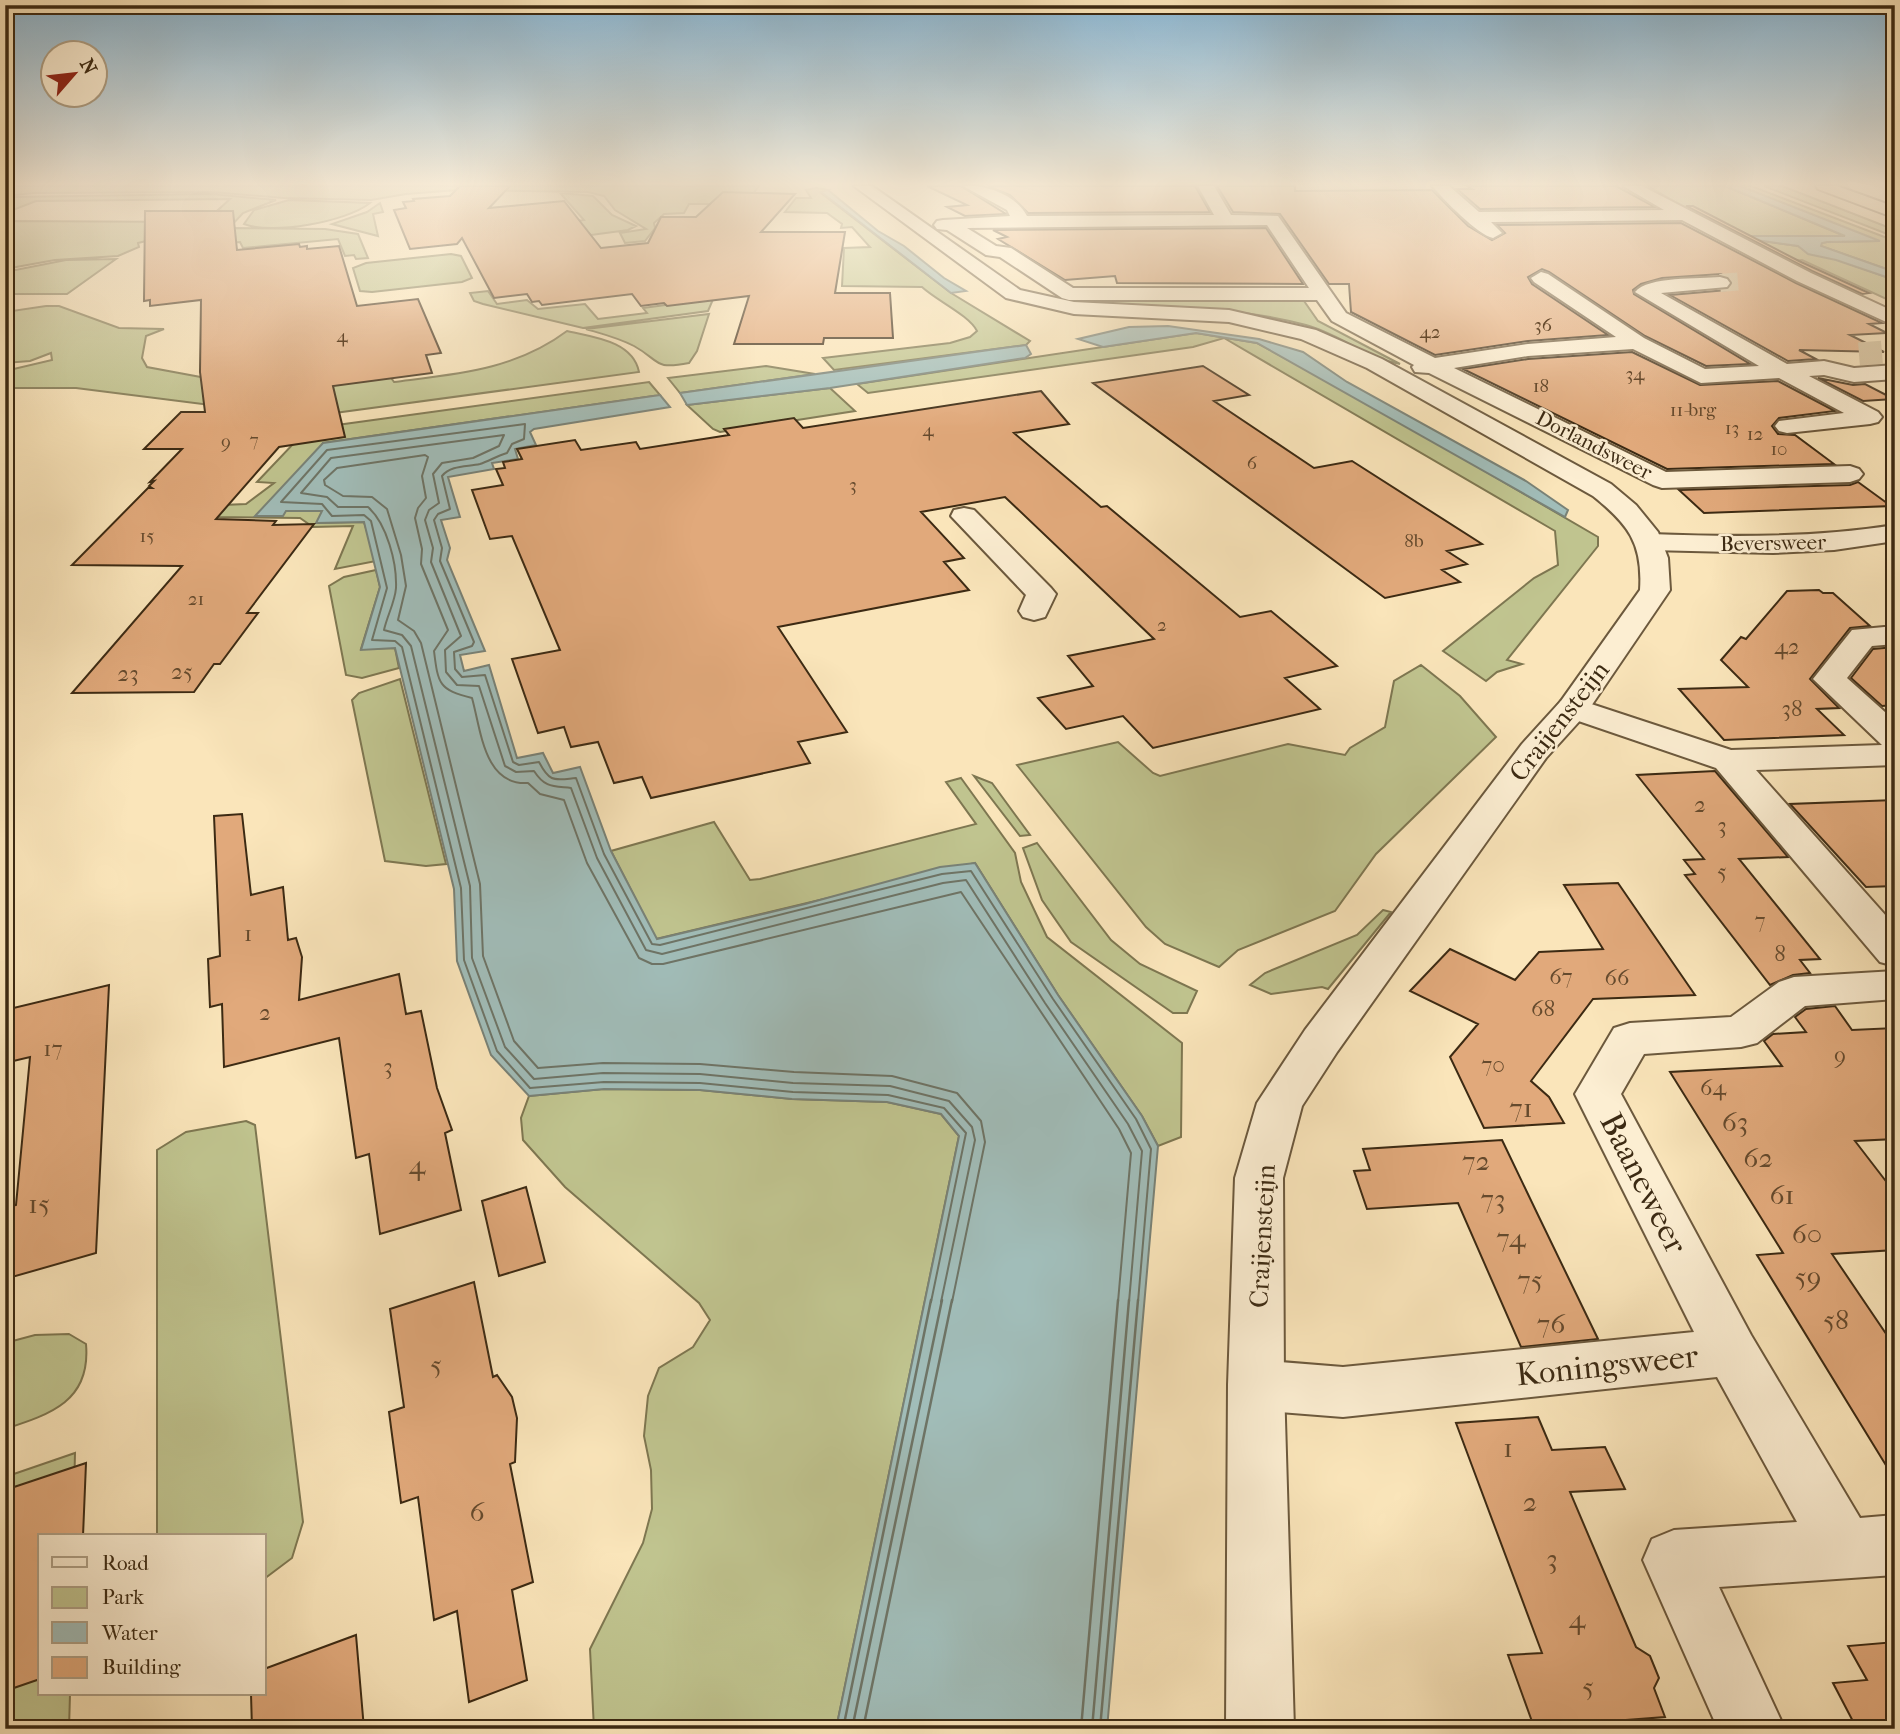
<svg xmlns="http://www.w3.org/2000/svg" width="1900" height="1734" font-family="'IM FELL French Canon',serif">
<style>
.green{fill:#c0c48f;stroke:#7e7751;stroke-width:2}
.water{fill:#a1bdb9;stroke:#798277;stroke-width:2}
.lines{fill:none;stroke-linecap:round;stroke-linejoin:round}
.shore-far1{stroke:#6e7466;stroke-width:2}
.shore{stroke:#6e7466;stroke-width:2.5}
.building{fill:#e1a97b;stroke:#3c2a13;stroke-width:2}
.minor-tunnel-far1{stroke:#d4c099;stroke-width:18;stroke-dasharray:18 9;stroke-linecap:butt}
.minor-tunnel{stroke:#d4c099;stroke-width:23;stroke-dasharray:23 11;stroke-linecap:butt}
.pedestrian-casing{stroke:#6c593d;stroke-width:4}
.minor-casing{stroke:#6c593d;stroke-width:4}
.tertiary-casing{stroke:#6c593d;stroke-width:4}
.motorway-casing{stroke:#3c2a13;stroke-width:4}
.pedestrian{fill:#fceed2;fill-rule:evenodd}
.minor{fill:#fceed2;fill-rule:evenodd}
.tertiary{fill:#fceed2;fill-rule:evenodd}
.motorway{fill:#fae5ba;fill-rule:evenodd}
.labels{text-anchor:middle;stroke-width:5;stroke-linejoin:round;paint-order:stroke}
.far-number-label{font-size:19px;fill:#654a2d}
.far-street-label{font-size:21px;fill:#3c2a13;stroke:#fceed2}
.number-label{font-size:23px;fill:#654a2d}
.street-label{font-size:26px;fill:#3c2a13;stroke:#fceed2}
.near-number-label{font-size:28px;fill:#654a2d}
.near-street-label{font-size:32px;fill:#3c2a13;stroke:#fceed2}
</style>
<rect width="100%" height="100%" fill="#fae5ba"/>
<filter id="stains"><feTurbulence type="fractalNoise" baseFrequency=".00286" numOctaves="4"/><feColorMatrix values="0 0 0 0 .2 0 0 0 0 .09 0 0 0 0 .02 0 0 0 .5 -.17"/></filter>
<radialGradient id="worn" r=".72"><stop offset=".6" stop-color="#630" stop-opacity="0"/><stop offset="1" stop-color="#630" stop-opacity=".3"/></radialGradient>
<path class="green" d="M5,186H759L749,199L720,204H689L684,213L664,214L654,223L655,228L645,241L625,243L620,233L646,229L615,210L604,196L588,192L457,190L406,194L371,200L284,198L211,192L34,193L5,196Z
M1648,186H1725L1847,237L1751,236L1756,240L1798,246L1895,280V303L1802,260L1790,261L1694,213Z
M1740,186H1751L1895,241V272L1821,246V243L1827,242L1877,241Z
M1764,186H1782L1895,230V237Z
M816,188L828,190L821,193L951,293L1030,341L1026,345L834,370L823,358L950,343L970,337L977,331C969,315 937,301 922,287L842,286L844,248L870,247L852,227L841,228L842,224L827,213L785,212L796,198H811L806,190Z
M560,193L593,196L612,215L636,226L628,230L591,235L561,223L584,220Z
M211,194L276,200L243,213L231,226L207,220L230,199L36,201L5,213V199L12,197Z
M289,200L370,203C346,222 272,235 244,224L254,210Z
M380,203L383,212L373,214L378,236L332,224L367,212Z
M5,221L198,222L166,236L138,243L139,247L118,256L55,260L5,269Z
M233,228L325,229L358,234L368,258L356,259L354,255L345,256L338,239L243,248L240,242L215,244Z
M451,254L461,256L472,278L462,282L372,292L360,291L353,268L366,263Z
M116,259L67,294H5V272L66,260Z
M723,276L708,311L583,328L483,304L474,301L470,293L488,291L497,304L527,300L538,309L585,304L598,319L647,313L643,308L680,303Z
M1100,301H1304L1318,321L1400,364C1367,358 1339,334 1306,325C1238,307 1171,306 1102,305Z
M46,306H59L119,328L164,329L146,336L142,358L147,367L206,378L380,362L394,382C457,374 515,370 567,331C593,337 633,341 639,372L305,417L76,388H5V371L52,360L51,353L30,361L5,363V312Z
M709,314L697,351L689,363C653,370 661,361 634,346C619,338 603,334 586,329Z
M1196,333L1257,343L1382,411L1598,537V546L1507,660L1522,664L1497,672L1486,681L1443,651L1534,578L1558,565L1555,531L1224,338L1193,347L868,393L857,384Z
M766,366L815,374L680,393L668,378Z
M649,382L660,395L323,443L286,511H323L317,523L364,522L376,561L335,569L353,526L313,527L300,518L212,517L200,506L246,504L274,483L257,482L294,443L337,425Z
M830,388L855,411L720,432L713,429L687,405Z
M376,570L380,587L361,649L395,648L399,668L362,678L346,675L329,586L344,577Z
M1421,665L1460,696L1496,737L1376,854L1335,911L1238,950L1219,967L1165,944L1146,927L1017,765L1118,742L1153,773L1160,776L1288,744L1345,755L1350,748L1385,727L1394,681Z
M400,679L446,864L426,866L385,861L352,700L359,693Z
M974,776L992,783L1030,835L1020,836Z
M961,778L1015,853L1021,882L1047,937L1182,1043L1181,1137L1158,1146L1142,1116L1058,995L975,863L656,939L611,851L714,822L750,880L760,879L976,824L946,782Z
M1037,843L1111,940L1140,964L1197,991L1187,1013H1173L1071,942L1042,900L1023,848Z
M1383,910L1391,912L1328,989L1322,987L1271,994L1250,985L1265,973L1357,935Z
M604,1089L700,1090L792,1099L887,1102L941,1114L959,1136L836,1729H594L590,1649L643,1543L652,1509L651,1470L644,1436L648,1396L659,1368L693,1347L710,1320L699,1303L565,1187L523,1140L521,1118L529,1096Z
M246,1121L255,1125L303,1522L292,1558L264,1579V1536H157V1150L186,1132Z
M69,1334L86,1344C91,1401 51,1414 5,1429V1343L35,1335Z
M75,1453L73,1536H40V1694H70L69,1729H5V1477Z"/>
<path class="water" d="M1725,186H1740L1880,241L1827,242L1822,243L1821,246L1895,272V280L1836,260L1808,254L1798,246L1756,240L1750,236H1845Z
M828,190L878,231L904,246L944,278L966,291L951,293L821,192Z
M1168,326L1259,339L1303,352L1347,382L1526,481L1568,510L1565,517L1257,343L1196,333L1103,347L1078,339L1129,327Z
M1026,345L1031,354L1025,358L830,388L687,405L680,393Z
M660,395L670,407L534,429L530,432L536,445L515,449L518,459L492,463L494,469L448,477L460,517L441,520L450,548L447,560L485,651L460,655L464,671L489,665L517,758L543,753L553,773L580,767L611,851L657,939L805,904L940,867L975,863L1058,995L1142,1116L1158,1146L1107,1729H836L959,1136L941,1114L887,1102L792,1099L700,1090L604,1089L529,1096L491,1055L457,961L454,889L395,648L361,650L380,587L364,522L316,523L322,511H286L283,516H255L323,443Z"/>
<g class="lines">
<path class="shore-far1" d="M931,1302L966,1133L944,1108L888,1095L793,1092L700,1083L604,1082L530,1088L497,1051L464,960L461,888L402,647L395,641L372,640L387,588L371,521L364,515L332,516L322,504L281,502L327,450L525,424L524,439L512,444L507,453C497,456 489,461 480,464C467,467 451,465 442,476L450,509L438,514L434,520L442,548L440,561L474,642L472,646L454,652L455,669L462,677L485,675L513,762L519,765L539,762C550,783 554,780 576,778L604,854L652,944L660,945L942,874L971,871L1053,999L1136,1119L1151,1149L1138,1302
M941,1302L975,1140L972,1127L949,1101L890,1086L793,1083L700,1074L603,1073L534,1079L505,1047L472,958L470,886L411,646L402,635L384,630C387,616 395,602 396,588C397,563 387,524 368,507H338L327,497L301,493L331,458L504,435L499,446L473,458L442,463L433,474L439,503L429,510L425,520L433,548L431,562L461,636L445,650L446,672L457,685L479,686L505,766L516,772L534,771C545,788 553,786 571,788L597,858L646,950L662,954L943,883L966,880L1045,1003L1128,1124L1142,1151L1129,1302
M952,1302L985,1142L981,1121L957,1093L892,1076L794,1072L700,1064L603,1063L538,1068L514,1041L483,956L480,884L421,643L414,631L398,620L406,586L401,555L387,509L372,497L343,496L325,485L324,480L337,468L425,455L428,457L422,476L426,498L418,508L415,518L422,549L421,564L448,630L434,651C438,684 439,690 472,698C481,730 484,786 528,783L540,794L564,800L587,863L639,958L652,964H663L961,892L1119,1129L1131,1153L1118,1302"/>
<path class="shore" d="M843,1729L931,1300
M852,1729L942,1300
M863,1729L952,1300
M1081,1729L1118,1300
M1092,1729L1129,1300
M1100,1729L1138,1300"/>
</g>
<path class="building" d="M460,186H510L489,208L564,201L601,248L648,243L661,217H696L723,192L795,194L761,232H845L835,293H890L893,338H824L823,344H734L749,296L667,306L664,303L641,306L632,294L542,305L539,301L532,302L527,294L494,298L462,238L457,244L410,249L394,210L406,208L403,202L414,201L413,199L450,196Z
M927,186H961L1006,214L965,216L947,207L967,205Z
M987,186H1195L1210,212L1028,213L1010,195Z
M1217,186H1295V191L1432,190L1468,226L1492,240L1505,233L1497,225L1681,223L1796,283L1882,323L1869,324L1887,333L1850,335L1884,352L1799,350L1816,359L1788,361L1670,295L1727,290L1732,281L1721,274L1662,278L1641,284L1633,290L1634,294L1750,364L1706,366L1645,336L1549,272L1542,269L1528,277L1532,284L1608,335L1528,341L1435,355L1351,312L1349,284H1329L1280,214L1233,212Z
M1467,186H1616L1655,207L1480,209L1457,189H1472Z
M1686,206H1693L1799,261L1869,293L1862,294L1812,271Z
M145,211H233L237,250L299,244L300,247L307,246V249L339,246L357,306L418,299L441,353L426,355L432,373L333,386L345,437L279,447L216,519L276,521L273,525L314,524L247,613H258L220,664H214L194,692L72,693L182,566L72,565L148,488H152L149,486L154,481L150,482L182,449H144L181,412H205L200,372L201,300L150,306V300L144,301Z
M1266,228L1303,284L1117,283L1115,276L1065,280L998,239L1007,237L993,230Z
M1632,352L1700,385L1778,381L1835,411L1779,418L1772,426L1778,434L1795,435L1834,464L1667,469L1463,369L1528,359Z
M1203,366L1249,395L1214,401L1314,468L1352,461L1482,544L1447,551L1467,564L1442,570L1460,582L1385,598L1093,383Z
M1818,378L1853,385L1865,384L1894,399L1863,401Z
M1041,391L1069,424L1014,433L1101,507L1107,506L1240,617L1271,611L1337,666L1285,678L1320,709L1153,748L1123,716L1066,729L1038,698L1093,686L1068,656L1154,639L1005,497L921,512L964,558L944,562L969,590L778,627L847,732L798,742L810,763L651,798L642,777L614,783L598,742L571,747L564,727L538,733L512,659L560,650L512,536L490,539L472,490L503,485L496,469L505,468L503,462L522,459L517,449L575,440L581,450L636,442L640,449L729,435L724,429L794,418L803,428Z
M1858,482L1891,506L1704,513L1679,490L1850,485Z
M1819,590L1823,593H1833L1870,626L1850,628L1810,679L1839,708L1817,709L1844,735L1724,740L1679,689L1748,687L1721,660L1741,637L1746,639L1787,591Z
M1895,647V705L1882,706L1851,678L1873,649Z
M1715,771L1788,857L1739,859L1820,959L1800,960L1810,973L1793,975L1770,985L1685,875L1695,874L1684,860L1704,859L1637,775Z
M1895,800V886L1866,887L1790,804Z
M242,814L251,895L283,887L288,940L296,938L302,957L299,1000L399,974L406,1014L421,1011L437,1088L452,1130L445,1133L461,1210L380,1234L369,1154L356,1158L339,1038L224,1067L222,1004L210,1007L208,959L220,956L214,816Z
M1618,883L1695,995L1593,999L1531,1081L1549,1097L1564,1123L1484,1128L1450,1057L1478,1024L1410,991L1450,949L1515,980L1539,952L1603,949L1564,885Z
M109,985L96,1253L5,1279V1208L16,1205L30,1057L5,1063V1010Z
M1835,1006L1852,1030L1895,1028V1139L1855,1141L1895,1193V1250L1832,1254L1895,1347V1480L1757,1255L1783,1253L1670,1072L1782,1066L1764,1041L1773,1034L1806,1032L1795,1017L1806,1009Z
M1502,1140L1538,1215L1598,1339L1521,1347L1458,1203L1367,1209L1354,1171L1370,1170L1363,1149Z
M526,1187L545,1262L499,1276L482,1201Z
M474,1282L493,1377L497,1375L512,1397L517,1418L515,1462L510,1464L533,1582L512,1590L527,1680L469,1702L457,1611L434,1620L418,1497L401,1503L389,1412L404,1407L390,1309Z
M1538,1417L1552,1450L1605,1447L1625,1489L1570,1492L1636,1647L1650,1656L1659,1678L1654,1688L1665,1717L1534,1727L1508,1655L1542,1653L1456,1423Z
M86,1463L83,1536H40V1679L5,1691V1490Z
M356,1635L364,1729H252L251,1694H264V1669Z
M1895,1642V1729H1857L1833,1683L1867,1680L1848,1646Z"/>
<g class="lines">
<path class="minor-tunnel-far1" d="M1720,283L1743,281"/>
<path class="minor-tunnel" d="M1859,354L1884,352"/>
<defs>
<path id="pedestrian" d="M964,508L974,510L1051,588L1056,594L1045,617L1034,620L1023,617L1019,611L1026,595L951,516L954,510Z"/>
<path id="minor" d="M963,186C986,184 1016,195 1027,216L1214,215L1198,186H1214L1231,215L1278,216L1346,313L1435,358L1528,344L1616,337L1534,282L1531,278L1541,272L1548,274L1644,338L1705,369L1759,366L1635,292C1648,276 1700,279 1720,277L1727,279L1730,283L1727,287L1661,293L1787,364L1824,361L1854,368L1895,365V379L1854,382L1824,375L1809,376L1878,412L1882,417L1878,422L1870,424L1787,433L1779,431L1775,426L1779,421L1844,413L1779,378L1701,383L1633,349L1528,356L1454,368L1666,472L1850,466L1859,469L1863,474L1859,479L1850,482L1662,488L1653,485L1429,373L1415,372L1412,367L1414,365L1332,321L1317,300H1069L1062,298L1000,257L986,255L947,230L937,229L934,225L937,221L943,220L1010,216L1007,210ZM1267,225L1309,288H1073L1011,248L996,246L967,228Z
M1432,186H1449L1479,212L1664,210L1623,186H1642L1811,273L1895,312V326L1797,281L1682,220L1491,222L1502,233L1493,238C1478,235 1443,199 1432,186Z
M1895,525V541L1834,550L1773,553L1650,550L1640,548L1636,542L1640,536L1650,534C1732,537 1813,538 1895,525Z
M1895,626V644L1872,646L1847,678L1895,721V765L1756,770L1895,926V966L1880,962L1716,768L1561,715L1556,708L1561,701L1573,698L1731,750L1882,745L1813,679L1852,630Z
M1895,971V999L1805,1006L1757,1043L1741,1047L1644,1054L1621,1094L1751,1335L1860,1518L1895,1515V1575L1719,1587L1785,1729H1718L1643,1560L1652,1539L1674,1530L1797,1522L1717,1377L1343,1417L1256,1410L1236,1403L1228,1385L1236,1367L1256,1360L1343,1367L1694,1332L1575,1094L1614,1028L1630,1023L1731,1017L1779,982L1794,977Z"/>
<path id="tertiary" d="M854,186H872L1020,290L1074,302L1229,310L1316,330L1382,359L1611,484L1636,505L1658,532L1668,558L1670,590L1585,715L1546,758L1337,1052L1302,1106L1283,1178L1284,1385L1294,1729H1226L1228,1385L1235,1178L1257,1103L1305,1030L1522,744L1561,701L1640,590C1643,543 1628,524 1593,496L1367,368L1301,339L1229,322L1074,314L1006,298Z"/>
<path id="motorway" d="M1816,186H1837L1895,207V218L1818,189Z"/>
</defs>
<use href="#pedestrian" class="pedestrian-casing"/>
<use href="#minor" class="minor-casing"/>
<use href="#tertiary" class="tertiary-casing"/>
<use href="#motorway" class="motorway-casing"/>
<use href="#pedestrian" class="pedestrian"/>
<use href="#minor" class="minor"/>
<use href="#tertiary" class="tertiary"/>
<use href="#motorway" class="motorway"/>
</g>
<linearGradient id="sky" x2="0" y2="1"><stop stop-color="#8bb8d5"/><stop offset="0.43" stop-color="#fdf3e0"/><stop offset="1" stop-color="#fdf3e0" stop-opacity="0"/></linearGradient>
<rect width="1900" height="428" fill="url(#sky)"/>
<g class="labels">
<g class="far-number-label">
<text x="1543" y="331">36</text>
<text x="1430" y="338">42</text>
<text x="342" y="342">4</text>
<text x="1635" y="380">34</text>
<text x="1541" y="392">18</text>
<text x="1693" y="416">11-brg</text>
<text x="1732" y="434">13</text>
<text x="928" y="436">4</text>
<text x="1755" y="440">12</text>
<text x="254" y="446">7</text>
<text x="226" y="448">9</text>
<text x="1779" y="455">10</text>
<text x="1252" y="469">6</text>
<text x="853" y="491">3</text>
<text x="147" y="542">15</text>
<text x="1414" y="547">8b</text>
<text x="196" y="605">21</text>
<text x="1162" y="631">2</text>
</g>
<g class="far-street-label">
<text transform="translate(1594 445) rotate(27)" y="7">Dorlandsweer</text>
<text transform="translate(1773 543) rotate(-1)" y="7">Beversweer</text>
</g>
<g class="number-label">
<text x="1787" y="654">42</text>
<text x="182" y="679">25</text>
<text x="128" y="681">23</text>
<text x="1792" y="716">38</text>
<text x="1700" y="812">2</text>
<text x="1722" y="833">3</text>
<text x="1722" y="879">5</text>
<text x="1760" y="928">7</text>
<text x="248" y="941">1</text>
<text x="1780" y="961">8</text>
<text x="1561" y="984">67</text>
<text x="1617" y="985">66</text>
<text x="1543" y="1016">68</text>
<text x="265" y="1020">2</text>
<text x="53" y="1056">17</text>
<text x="1840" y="1063">9</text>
<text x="1493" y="1072">70</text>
<text x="388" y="1074">3</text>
<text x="1713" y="1095">64</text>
</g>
<g class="street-label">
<text transform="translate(1559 721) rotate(-52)" y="9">Craijensteijn</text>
<text transform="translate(1262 1236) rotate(-87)" y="9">Craijensteijn</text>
</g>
<g class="near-number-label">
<text x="1521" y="1117">71</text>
<text x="1735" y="1131">63</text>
<text x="1758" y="1167">62</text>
<text x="1476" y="1170">72</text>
<text x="417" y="1174">4</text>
<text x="1782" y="1204">61</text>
<text x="1493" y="1208">73</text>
<text x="39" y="1213">15</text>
<text x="1807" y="1243">60</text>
<text x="1511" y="1247">74</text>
<text x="1808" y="1286">59</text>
<text x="1530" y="1289">75</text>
<text x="1836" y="1329">58</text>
<text x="1551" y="1333">76</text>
<text x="436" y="1374">5</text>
<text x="1508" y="1457">1</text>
<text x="1530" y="1511">2</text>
<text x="477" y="1521">6</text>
<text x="1552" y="1568">3</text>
<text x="1577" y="1628">4</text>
<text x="1588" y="1696">5</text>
</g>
<g class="near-street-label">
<text transform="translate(1644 1183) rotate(63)" y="11">Baaneweer</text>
<text transform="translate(1607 1365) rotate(-6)" y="11">Koningsweer</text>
</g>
</g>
<rect width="1900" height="1734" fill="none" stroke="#fae5ba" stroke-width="28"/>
<rect x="7" y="7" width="1886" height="1720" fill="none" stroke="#3c2a13" stroke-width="3.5"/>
<rect x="14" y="14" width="1872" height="1706" fill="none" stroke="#3c2a13" stroke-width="2"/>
<rect x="38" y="1534" width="228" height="161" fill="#fceed2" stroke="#afa086" stroke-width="2"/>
<rect x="52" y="1557" width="35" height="10" fill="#fceed2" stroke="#afa086" stroke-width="2"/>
<text x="102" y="1570" font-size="21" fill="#3c2a13">Road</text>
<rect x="52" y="1587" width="35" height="21" fill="#c0c48f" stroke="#afa086" stroke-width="2"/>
<text x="102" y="1604" font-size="21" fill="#3c2a13">Park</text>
<rect x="52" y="1622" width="35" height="21" fill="#a1bdb9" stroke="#afa086" stroke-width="2"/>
<text x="102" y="1640" font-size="21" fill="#3c2a13">Water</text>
<rect x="52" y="1657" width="35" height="21" fill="#e1a97b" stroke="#afa086" stroke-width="2"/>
<text x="102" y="1674" font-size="21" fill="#3c2a13">Building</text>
<g transform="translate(74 74) rotate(62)"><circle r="33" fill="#fceed2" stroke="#afa086" stroke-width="2"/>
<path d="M0-5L12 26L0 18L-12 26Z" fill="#8f2418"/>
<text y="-10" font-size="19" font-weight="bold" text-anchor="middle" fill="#3c2a13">N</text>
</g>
<rect width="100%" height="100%" filter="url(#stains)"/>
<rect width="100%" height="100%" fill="url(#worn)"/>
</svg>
